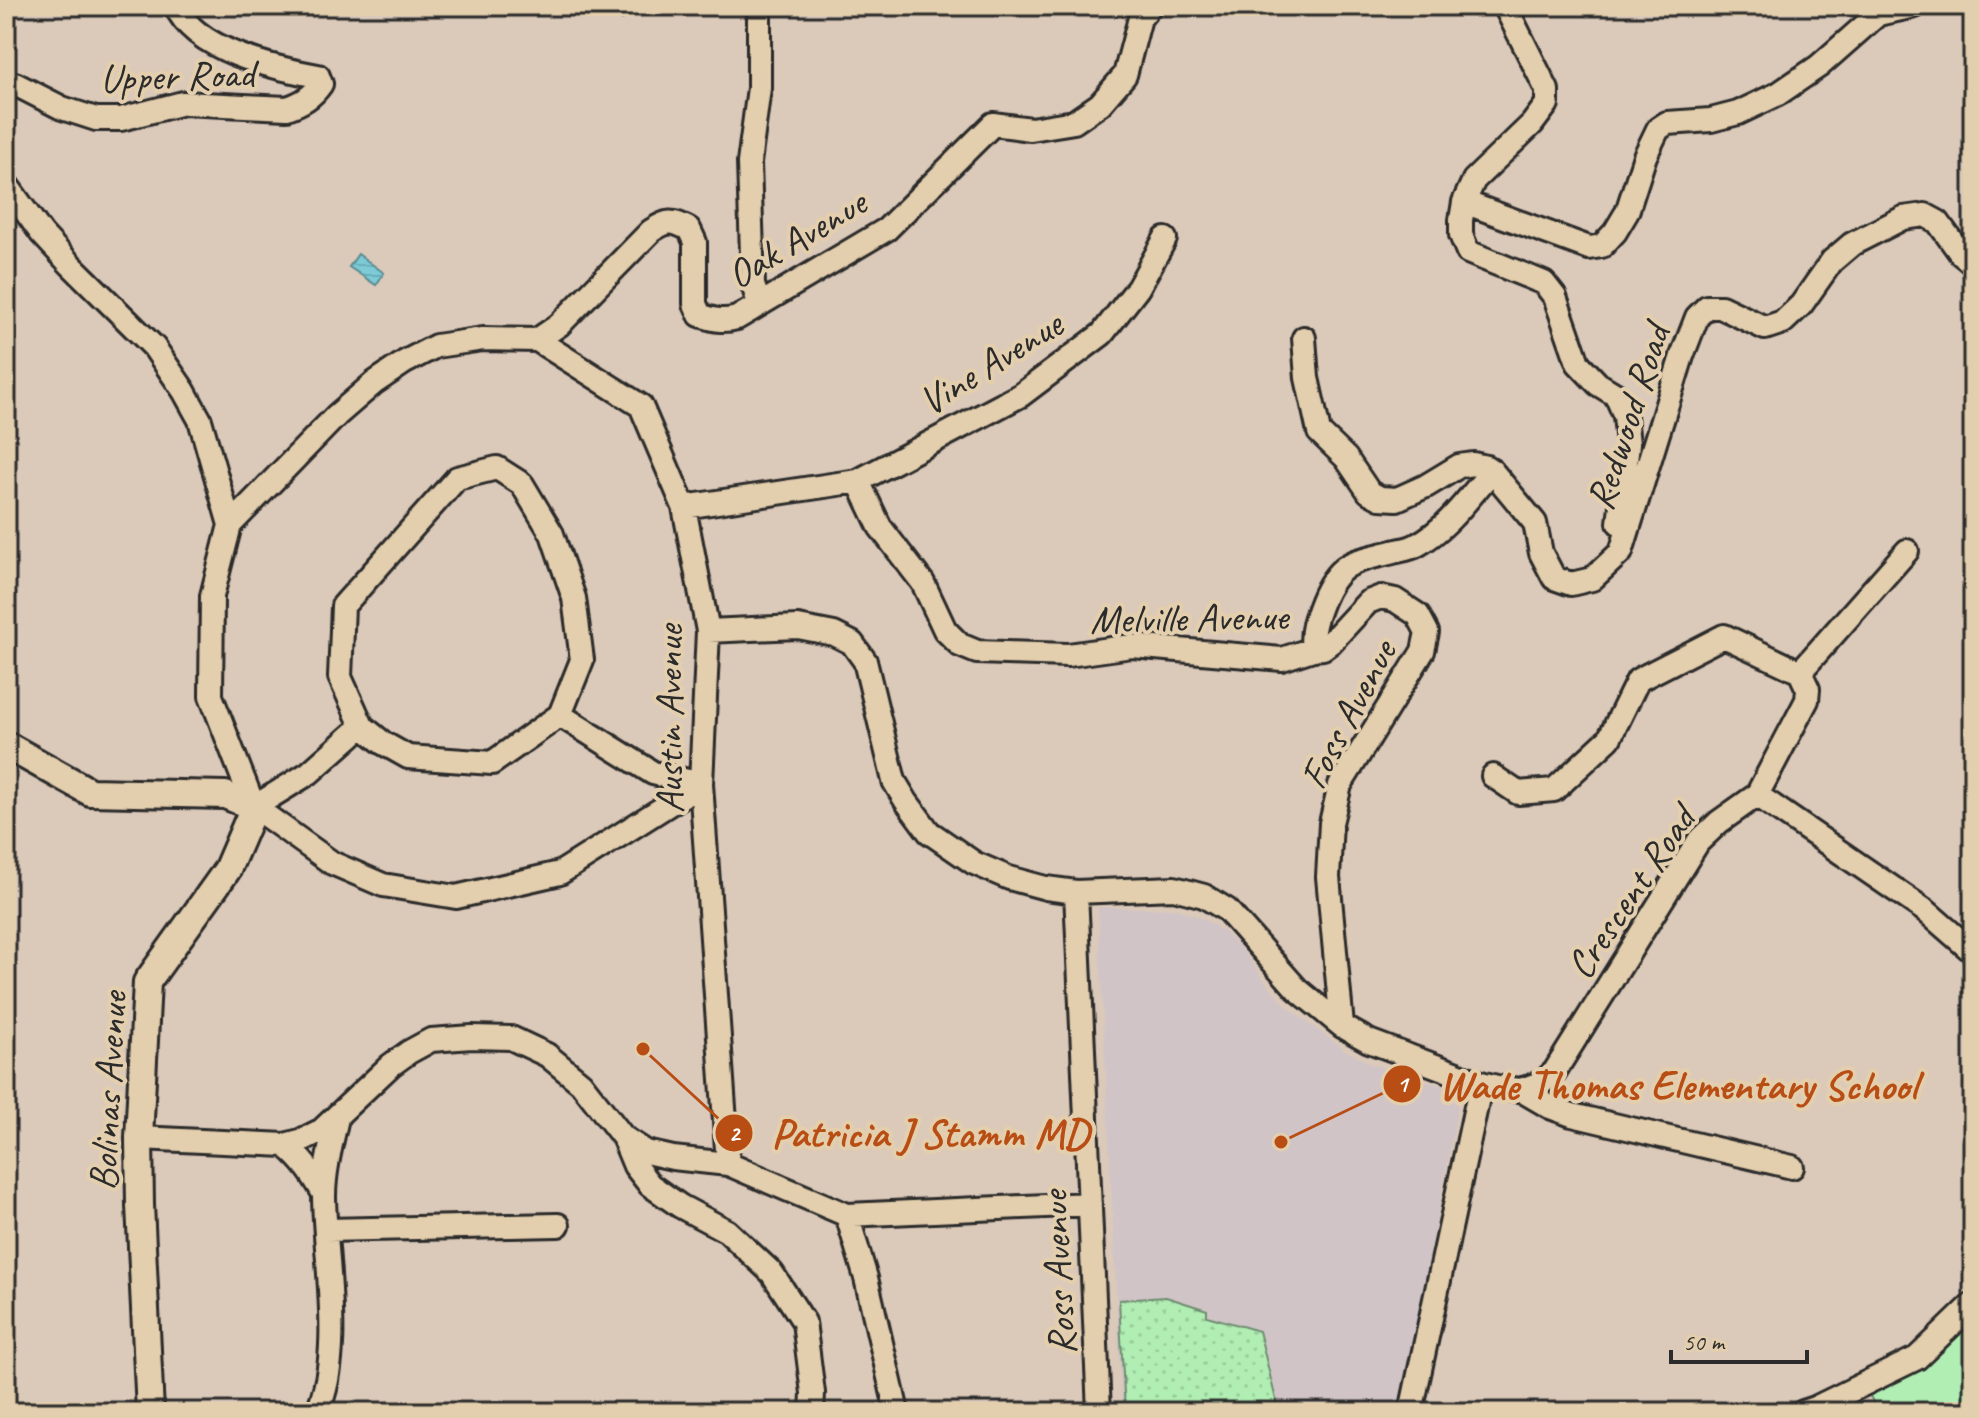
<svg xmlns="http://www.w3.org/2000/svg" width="1979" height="1418" font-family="Caveat,sans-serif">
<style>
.built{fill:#d1c4c7}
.grass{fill:url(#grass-dots);stroke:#6e8c6f;stroke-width:2}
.green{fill:#b1eeb3;stroke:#6e8c6f;stroke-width:2}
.water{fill:url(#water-rules);stroke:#5b8b92;stroke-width:2}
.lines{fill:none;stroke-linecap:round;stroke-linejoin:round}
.minor-casing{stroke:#2b2b2b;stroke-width:28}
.tertiary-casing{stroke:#2b2b2b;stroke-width:32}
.minor{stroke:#e3cead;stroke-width:22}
.tertiary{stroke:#e3cead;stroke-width:26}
.labels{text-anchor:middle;stroke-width:8;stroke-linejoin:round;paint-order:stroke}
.street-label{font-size:40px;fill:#2b2b2b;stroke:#e3cead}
.leader{fill:none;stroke:#b94e14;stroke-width:3}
.callout-dot{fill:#b94e14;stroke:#e3cead;stroke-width:3}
.mark-label{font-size:24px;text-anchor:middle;font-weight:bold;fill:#fff}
.callout-label{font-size:42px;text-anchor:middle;font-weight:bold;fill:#b94e14;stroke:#e3cead;stroke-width:8;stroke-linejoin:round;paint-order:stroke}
</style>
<defs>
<pattern id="grass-dots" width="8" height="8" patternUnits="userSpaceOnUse" patternTransform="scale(2)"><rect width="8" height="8" fill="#b1eeb3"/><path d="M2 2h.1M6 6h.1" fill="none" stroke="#98cc9a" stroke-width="1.8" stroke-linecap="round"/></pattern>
<pattern id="water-rules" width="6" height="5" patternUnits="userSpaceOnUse" patternTransform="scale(2)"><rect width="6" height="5" fill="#7bcbd7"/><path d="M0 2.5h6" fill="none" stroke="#6aaeb9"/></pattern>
</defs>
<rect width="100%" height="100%" fill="#dbc9b9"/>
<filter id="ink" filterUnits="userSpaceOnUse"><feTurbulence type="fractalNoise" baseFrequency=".0125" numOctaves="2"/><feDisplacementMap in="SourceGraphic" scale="16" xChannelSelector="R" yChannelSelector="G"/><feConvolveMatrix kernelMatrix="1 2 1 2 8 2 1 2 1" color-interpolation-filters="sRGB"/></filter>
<g filter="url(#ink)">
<path class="built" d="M1098,907L1176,909L1204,919L1224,932L1242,949L1267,984L1291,1010L1345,1050L1371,1064L1452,1089L1458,1094L1459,1102L1400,1412H1361L1328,1407L1326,1412H1122Z"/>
<path class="grass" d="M1166,1297L1207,1310V1316L1259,1331L1279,1412H1125L1119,1300Z"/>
<path class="green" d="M1973,1304V1412H1878L1864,1384Z"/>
<path class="water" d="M358,254L384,273L376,285L349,267Z"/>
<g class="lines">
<defs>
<path id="minor" d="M616,6H619
M1505,6L1547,90V104L1532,124L1474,180L1464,202L1461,220V235L1468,252L1544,283L1555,297L1578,363L1598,384L1616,395L1625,416L1628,444L1619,523
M6,86L15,84L62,108L96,119H121L183,103L287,108C302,103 312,97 321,84L318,76C274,68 195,51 176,6
M6,184L42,234L71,265L154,347L184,391L200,420L230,525
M1464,202L1589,248L1602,246L1615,232L1627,212L1645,156L1658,129L1667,123L1711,120L1738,113L1778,94L1819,66L1878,14L1915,6
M759,303L753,285L749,163L759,88V6
M1304,338L1307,378L1319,432L1346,458L1369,492L1380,498L1397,499L1426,486L1459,466L1473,464L1486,467L1492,471L1535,523L1541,553L1554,578L1571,584L1592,579L1621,552L1682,356L1697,317L1707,307H1721L1765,328L1783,322L1801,305L1832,261L1852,244L1903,218L1925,215L1938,222L1961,254L1973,264
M537,340L641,406L684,507L708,631L701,784L728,1164
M858,481L880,527L923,583L945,630L960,645L977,652L1068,655L1132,646L1282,659L1313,649L1323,648L1331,642L1368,602L1381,597L1395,600L1418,615L1427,632L1423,651L1340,785L1331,823L1328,877L1342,1026
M684,507L858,481L1021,395L1102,334L1138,288L1165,239
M708,631L798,627L834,634L852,643L865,661L894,781L906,801L929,832L974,863L1009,878L1046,888L1076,892L1174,888L1204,896L1227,910L1297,989L1342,1026L1369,1041L1481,1083L1501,1088L1521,1090L1550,1107L1572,1115L1792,1167
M1313,649C1310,632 1316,616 1322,601C1339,560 1354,562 1393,552C1401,550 1410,549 1417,545C1448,528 1469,497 1492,471
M1800,672L1907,551
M362,726L383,743L408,757L492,763L560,715
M1493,776L1518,793L1554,790L1609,739L1638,680L1724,636L1800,672L1808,689L1807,700L1757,795
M254,807L211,696L212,596L230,525L337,415L374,383L405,362L436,346L483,339L537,340L559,325L651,231C668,220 671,220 689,229L695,242V304L700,315C714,320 723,322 737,318L887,229L993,124L1031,129L1074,122L1100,104L1125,75L1140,18L1150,6
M254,807L309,773L362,726L340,677L343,606L457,478L497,468L522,484L552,534L574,598L582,660L560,715L653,773L701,784
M254,807L332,863L383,885L456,897L560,873L701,784
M1076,892L1099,1412
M1521,1090L1543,1082L1555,1071L1698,842L1719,822L1757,795L1926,911L1973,952
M623,1137L635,1166L650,1185L680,1206L727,1231L772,1273L804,1322L813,1393L812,1412
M139,1138L285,1145L300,1141L322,1130L391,1065L409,1052L431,1040L472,1037L511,1038L547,1055L581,1083L623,1137L646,1152L673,1158L728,1164L847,1215L1090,1204
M285,1145C303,1160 312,1173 324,1194
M847,1215L866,1278L897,1412
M326,1230L558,1225
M317,1412C344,1354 325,1261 324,1197C324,1171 331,1144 337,1118
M1411,1412L1481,1083
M1803,1412L1815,1408L1917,1358L1973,1304"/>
<path id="tertiary" d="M6,745L90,792L225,795L254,807L227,870L147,982L139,1138L140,1205L150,1412"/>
</defs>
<use href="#minor" class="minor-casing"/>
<use href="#tertiary" class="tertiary-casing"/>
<use href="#minor" class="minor"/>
<use href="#tertiary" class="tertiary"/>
</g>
</g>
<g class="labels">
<g class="street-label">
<text transform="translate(177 75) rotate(-2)" y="14">Upper Road</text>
<text transform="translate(796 238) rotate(-31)" y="14">Oak Avenue</text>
<text transform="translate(990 362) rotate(-32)" y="14">Vine Avenue</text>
<text transform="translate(1627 417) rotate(-72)" y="14">Redwood Road</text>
<text transform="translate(1189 617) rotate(-1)" y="14">Melville Avenue</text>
<text transform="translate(1347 714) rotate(-62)" y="14">Foss Avenue</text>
<text transform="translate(668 719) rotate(-90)" y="14">Austin Avenue</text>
<text transform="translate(1630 892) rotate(-56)" y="14">Crescent Road</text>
<text transform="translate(107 1091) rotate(-87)" y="14">Bolinas Avenue</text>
<text transform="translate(1057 1273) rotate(-93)" y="14">Ross Avenue</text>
</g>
</g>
<path class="leader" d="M1281 1142L1402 1084M643 1049L734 1133"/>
<g class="callout-dot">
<circle cx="1281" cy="1142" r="8"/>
<circle cx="643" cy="1049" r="8"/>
<circle cx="1402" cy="1084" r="20"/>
<circle cx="734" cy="1133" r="20"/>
</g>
<g class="mark-label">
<text x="1402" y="1092">1</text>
<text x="734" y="1141">2</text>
</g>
<g class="callout-label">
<text x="1678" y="1099">Wade Thomas Elementary School</text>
<text x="930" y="1147">Patricia J Stamm MD</text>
</g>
<rect width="1979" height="1418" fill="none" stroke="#e3cead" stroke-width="32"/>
<rect x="16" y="16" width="1947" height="1386" fill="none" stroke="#2b2b2b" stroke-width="3" filter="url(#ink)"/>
<path d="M1671 1350v12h136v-12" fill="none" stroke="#2b2b2b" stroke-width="4"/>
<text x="1683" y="1350" font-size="24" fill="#2b2b2b" stroke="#e3cead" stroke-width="6" paint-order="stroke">50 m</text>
</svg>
